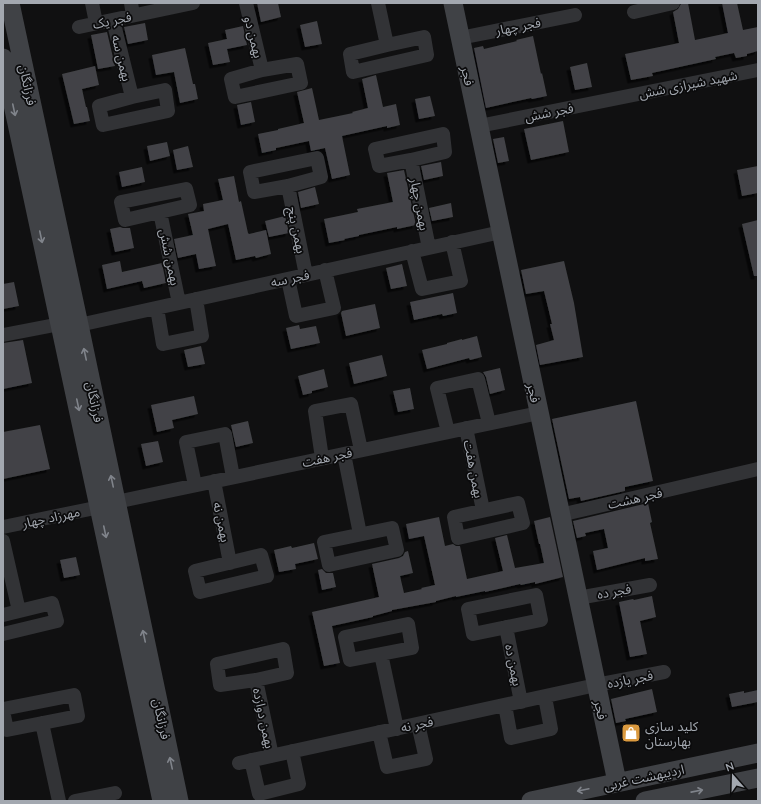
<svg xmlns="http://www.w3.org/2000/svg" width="761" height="804" font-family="Quicksand,'Noto Sans Arabic',sans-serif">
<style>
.building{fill:#424346;filter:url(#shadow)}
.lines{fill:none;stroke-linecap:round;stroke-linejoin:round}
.street{stroke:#323336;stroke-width:14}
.secondary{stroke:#404246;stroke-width:19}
.oneway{stroke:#80848b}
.labels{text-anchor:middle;stroke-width:3.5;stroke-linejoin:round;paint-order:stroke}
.street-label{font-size:13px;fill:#a3a8b0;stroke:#0b0b0c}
.poi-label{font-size:13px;fill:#a3a8b0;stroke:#0b0b0c;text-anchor:start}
</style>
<defs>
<filter id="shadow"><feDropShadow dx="-3.5" dy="3.5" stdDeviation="0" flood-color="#0009"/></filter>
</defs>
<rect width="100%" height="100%" fill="#101011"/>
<path class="building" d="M257,3H278L281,17L261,22Z
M684,3H688L695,40L728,33L722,3H737L743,30L758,27V51L747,54V56L736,58L734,53L715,57L716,59L652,73L653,76L631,80L625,54L679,43L673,12L678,9L681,4Z
M317,21L322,44L305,47L300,25Z
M145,23L148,40L128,44L124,27Z
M243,26L247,45L227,49L230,62L213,65L208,43L227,39L225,30Z
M107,32L115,66L98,69L91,35Z
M533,36L541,74L542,73L547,96L532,99L531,98L486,108L474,48L483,46L484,49L517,41L516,40Z
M185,48L193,84H195L198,99L180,103L174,72L156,75L152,55Z
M587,63L592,87L575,90L570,67Z
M95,66L99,85L82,89L86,107H87L90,121L74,124L62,74Z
M376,75L383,107L396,104L400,125L387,128V126L342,136L350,175L332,179L325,148L311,151L309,141L276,148V150L262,153L258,134L278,130V129L304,123L297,92L312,88L319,120L353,113L352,112L368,108L362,79Z
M430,96L435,116L419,119L415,99Z
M251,102L255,122L241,125L237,105Z
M563,121L569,152L531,160L524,129Z
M504,137L509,161L498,163L493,139Z
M167,142L170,156L150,161L147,146Z
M188,146L193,167L177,170L173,150Z
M441,162L443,176L424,180L421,166Z
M758,166V193L742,196L737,170Z
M142,167L145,182L122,187L119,172Z
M404,170L416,225L397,229V227L359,235V236L344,239L345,240L329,243L324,219L358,212L357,209L393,202L387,173Z
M234,176L239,202L241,201L248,233L249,234L266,230L271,254L256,258L255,256L236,260L228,224L208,229L216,266L199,269L196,254L178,258L174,239L193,235L188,214L204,211L203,204L223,200L218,179Z
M315,187L319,204L301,208L298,192Z
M451,203L453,217L432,221L429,208Z
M285,216L289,233L269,237L265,221Z
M758,220V276H754L742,224Z
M120,227L123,228H130L134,248L115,252L110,229Z
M120,261L122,272L162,263L166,283L144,288L142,281L107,289L102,265Z
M564,261L574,303L583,357L540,365L536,345L554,340L550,324H552L544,291L526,294L521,270Z
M402,264L407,286L391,289L386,268Z
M14,282L19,306L3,309V284Z
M453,293L457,313L443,316L442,314L414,320L410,302Z
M375,304L380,328L346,336L341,313L342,311Z
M299,325L300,329L316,326L320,343L291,349L286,328Z
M477,336L482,357L470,360L469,358L427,369L422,350L447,344V343L462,339V340Z
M23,340L32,383L3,389V343Z
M201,346L205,364L188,367L184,350Z
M382,355L387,376L354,384L349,363Z
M500,368L505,390L490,394L486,377L483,372Z
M324,369L328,387L312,391V393L303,395L298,376Z
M410,388L414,409L398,412L393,391Z
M194,396L198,414L172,420L174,428L157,432L151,405Z
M636,401L653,481L625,487V491L581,501L580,497L569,499L552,419Z
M248,421L253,443L236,447L231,425Z
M40,425L50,469L3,479V432Z
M158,441L163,462L146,466L141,444Z
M648,503L652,522L650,523L658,559L645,561V558L597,570L593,551L608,548L604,529L585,533L586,536L577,538L573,521Z
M439,517L445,546L453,544L456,546H460L467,579L503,571L495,538L507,535L515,568L544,563L540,544H539L534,521L550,517L563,577L535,584V582L521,585L520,584L485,592V591L456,597V596L436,601V602L392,610V611L373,616V617L332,626L340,663L324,666L312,612L379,597L372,564L399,558L403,556L405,552L408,551L413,573L400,576L404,593L422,589L421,588L435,585L424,536L409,539L406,524Z
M314,543L318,559L295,564L296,569L279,572L274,550L291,546L292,548Z
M76,557L80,575L64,578L60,560Z
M322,569L326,573H333L336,587L322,590L318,570Z
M652,596L656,617L640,621L647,654L630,657L619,602L633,599L634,600Z
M652,689L657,712L625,719L626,721L616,723L611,699Z
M758,690V702L732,707L729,694L744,691V693Z"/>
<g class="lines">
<path class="street" d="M92,3L96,23
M131,3L133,15
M246,3L262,70
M378,3L387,45
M634,12L673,3
M113,20L132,97
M79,27L193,3
M424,37L427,55L353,72L350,54L387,45Z
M460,38L575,15
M297,64L301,83L235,97L231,79L262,70Z
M165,90L168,111L103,125L99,106L132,97Z
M479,126L758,70
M443,134L445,152L411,160L379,166L375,149Z
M317,158L321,177L288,186L254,192L250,172Z
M411,160L429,248
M288,186L306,275
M186,189L190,205L125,220L121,202Z
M160,212L179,303
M412,251L422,289L461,281L452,242
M288,279L296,316L334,308L325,270
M157,308L163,344L202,336L196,299
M79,325L501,232
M3,335L60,324
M466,428L483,510
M448,432L437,388L478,379L489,423
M344,454L360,534
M322,458L315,411L351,404L361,450
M214,481L230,563
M195,485L186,442L225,434L233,477
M116,502L539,413
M518,503L523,523L458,538L454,517Z
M560,515L758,469
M3,527L100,507
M392,528L397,550L329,565L324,542Z
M3,541L19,611
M261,555L267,576L200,592L195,571Z
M536,595L541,620L473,634L468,609Z
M578,598L650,585
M3,615L52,603L57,621L3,634
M408,624L412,648L350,660L345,637Z
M506,627L521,702
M283,649L287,673L256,680L220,685L217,664Z
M381,654L397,729
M256,680L272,756
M505,705L511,738L551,729L545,697
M3,709L74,695L78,716L7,730L3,711
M42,723L59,801
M379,732L387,767L426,759L418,724
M251,760L259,794L299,784L292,751
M239,763L596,685L664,672
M75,801L115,793"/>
<path class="secondary" d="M10,3L79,325L179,801
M453,3L617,782
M3,58L162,801
M531,801L758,753
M645,801L758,778"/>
</g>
<defs><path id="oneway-shaft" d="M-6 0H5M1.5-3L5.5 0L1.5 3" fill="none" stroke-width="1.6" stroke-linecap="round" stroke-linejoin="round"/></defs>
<g class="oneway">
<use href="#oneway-shaft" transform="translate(14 110) rotate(78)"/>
<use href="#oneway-shaft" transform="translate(41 237) rotate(78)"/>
<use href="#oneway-shaft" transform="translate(85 354) rotate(-102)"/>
<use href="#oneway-shaft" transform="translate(78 405) rotate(78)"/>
<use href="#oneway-shaft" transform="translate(112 481) rotate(-102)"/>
<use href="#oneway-shaft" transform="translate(105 532) rotate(78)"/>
<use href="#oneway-shaft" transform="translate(144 636) rotate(-102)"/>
<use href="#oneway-shaft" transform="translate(171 763) rotate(-102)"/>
<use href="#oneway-shaft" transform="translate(583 790) rotate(168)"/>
<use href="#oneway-shaft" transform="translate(697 791) rotate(-11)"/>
</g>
<defs>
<symbol id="shop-square" viewBox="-11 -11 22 22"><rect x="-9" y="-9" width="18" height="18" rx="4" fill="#db9a3f" stroke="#0b0b0c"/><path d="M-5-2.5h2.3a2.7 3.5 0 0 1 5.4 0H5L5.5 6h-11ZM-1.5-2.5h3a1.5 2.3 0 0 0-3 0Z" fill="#fff"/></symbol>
</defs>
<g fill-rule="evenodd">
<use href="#shop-square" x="620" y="722" width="22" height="22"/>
</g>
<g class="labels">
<g class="street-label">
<text transform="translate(112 20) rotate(-12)" y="5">فجر یک</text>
<text transform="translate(518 26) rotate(-11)" y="5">فجر چهار</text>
<text transform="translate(254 37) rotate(76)" y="5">بهمن دو</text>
<text transform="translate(122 58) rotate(76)" y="5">بهمن سه</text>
<text transform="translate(468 76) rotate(78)" y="5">فجر</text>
<text transform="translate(688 84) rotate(-11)" y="5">شهید شیرازی شش</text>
<text transform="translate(28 85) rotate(78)" y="5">فرزانگان</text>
<text transform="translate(549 112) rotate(-11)" y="5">فجر شش</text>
<text transform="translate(420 204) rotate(79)" y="5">بهمن چهار</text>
<text transform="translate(297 230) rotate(78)" y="5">بهمن پنج</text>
<text transform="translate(170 257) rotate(78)" y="5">بهمن شش</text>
<text transform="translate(290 278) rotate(-12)" y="5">فجر سه</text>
<text transform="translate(534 393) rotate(78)" y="5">فجر</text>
<text transform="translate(95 402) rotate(78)" y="5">فرزانگان</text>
<text transform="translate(327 457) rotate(-12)" y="5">فجر هفت</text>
<text transform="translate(474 469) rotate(79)" y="5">بهمن هفت</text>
<text transform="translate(635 498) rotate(-13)" y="5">فجر هشت</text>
<text transform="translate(51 517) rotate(-12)" y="5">مهرزاد چهار</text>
<text transform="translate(222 522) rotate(78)" y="5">بهمن نه</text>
<text transform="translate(614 591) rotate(-10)" y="5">فجر ده</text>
<text transform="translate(514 665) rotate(79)" y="5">بهمن ده</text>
<text transform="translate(630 679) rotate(-11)" y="5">فجر یازده</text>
<text transform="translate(601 710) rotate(78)" y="5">فجر</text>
<text transform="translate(264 718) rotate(78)" y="5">بهمن دوازده</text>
<text transform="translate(162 719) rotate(78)" y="5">فرزانگان</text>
<text transform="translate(417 724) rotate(-12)" y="5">فجر نه</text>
<text transform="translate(644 777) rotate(-12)" y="5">اردیبهشت غربی</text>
</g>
<g class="poi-label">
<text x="645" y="731">کلید سازی<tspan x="645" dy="15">بهارستان</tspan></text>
</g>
</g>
<rect width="761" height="804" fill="none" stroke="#a3a8b0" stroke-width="8"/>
<g transform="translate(733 776) rotate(340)" stroke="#0b0b0c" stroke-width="3" paint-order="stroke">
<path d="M0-3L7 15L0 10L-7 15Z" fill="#a3a8b0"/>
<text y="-6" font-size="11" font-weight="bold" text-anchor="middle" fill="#a3a8b0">N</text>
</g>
</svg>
